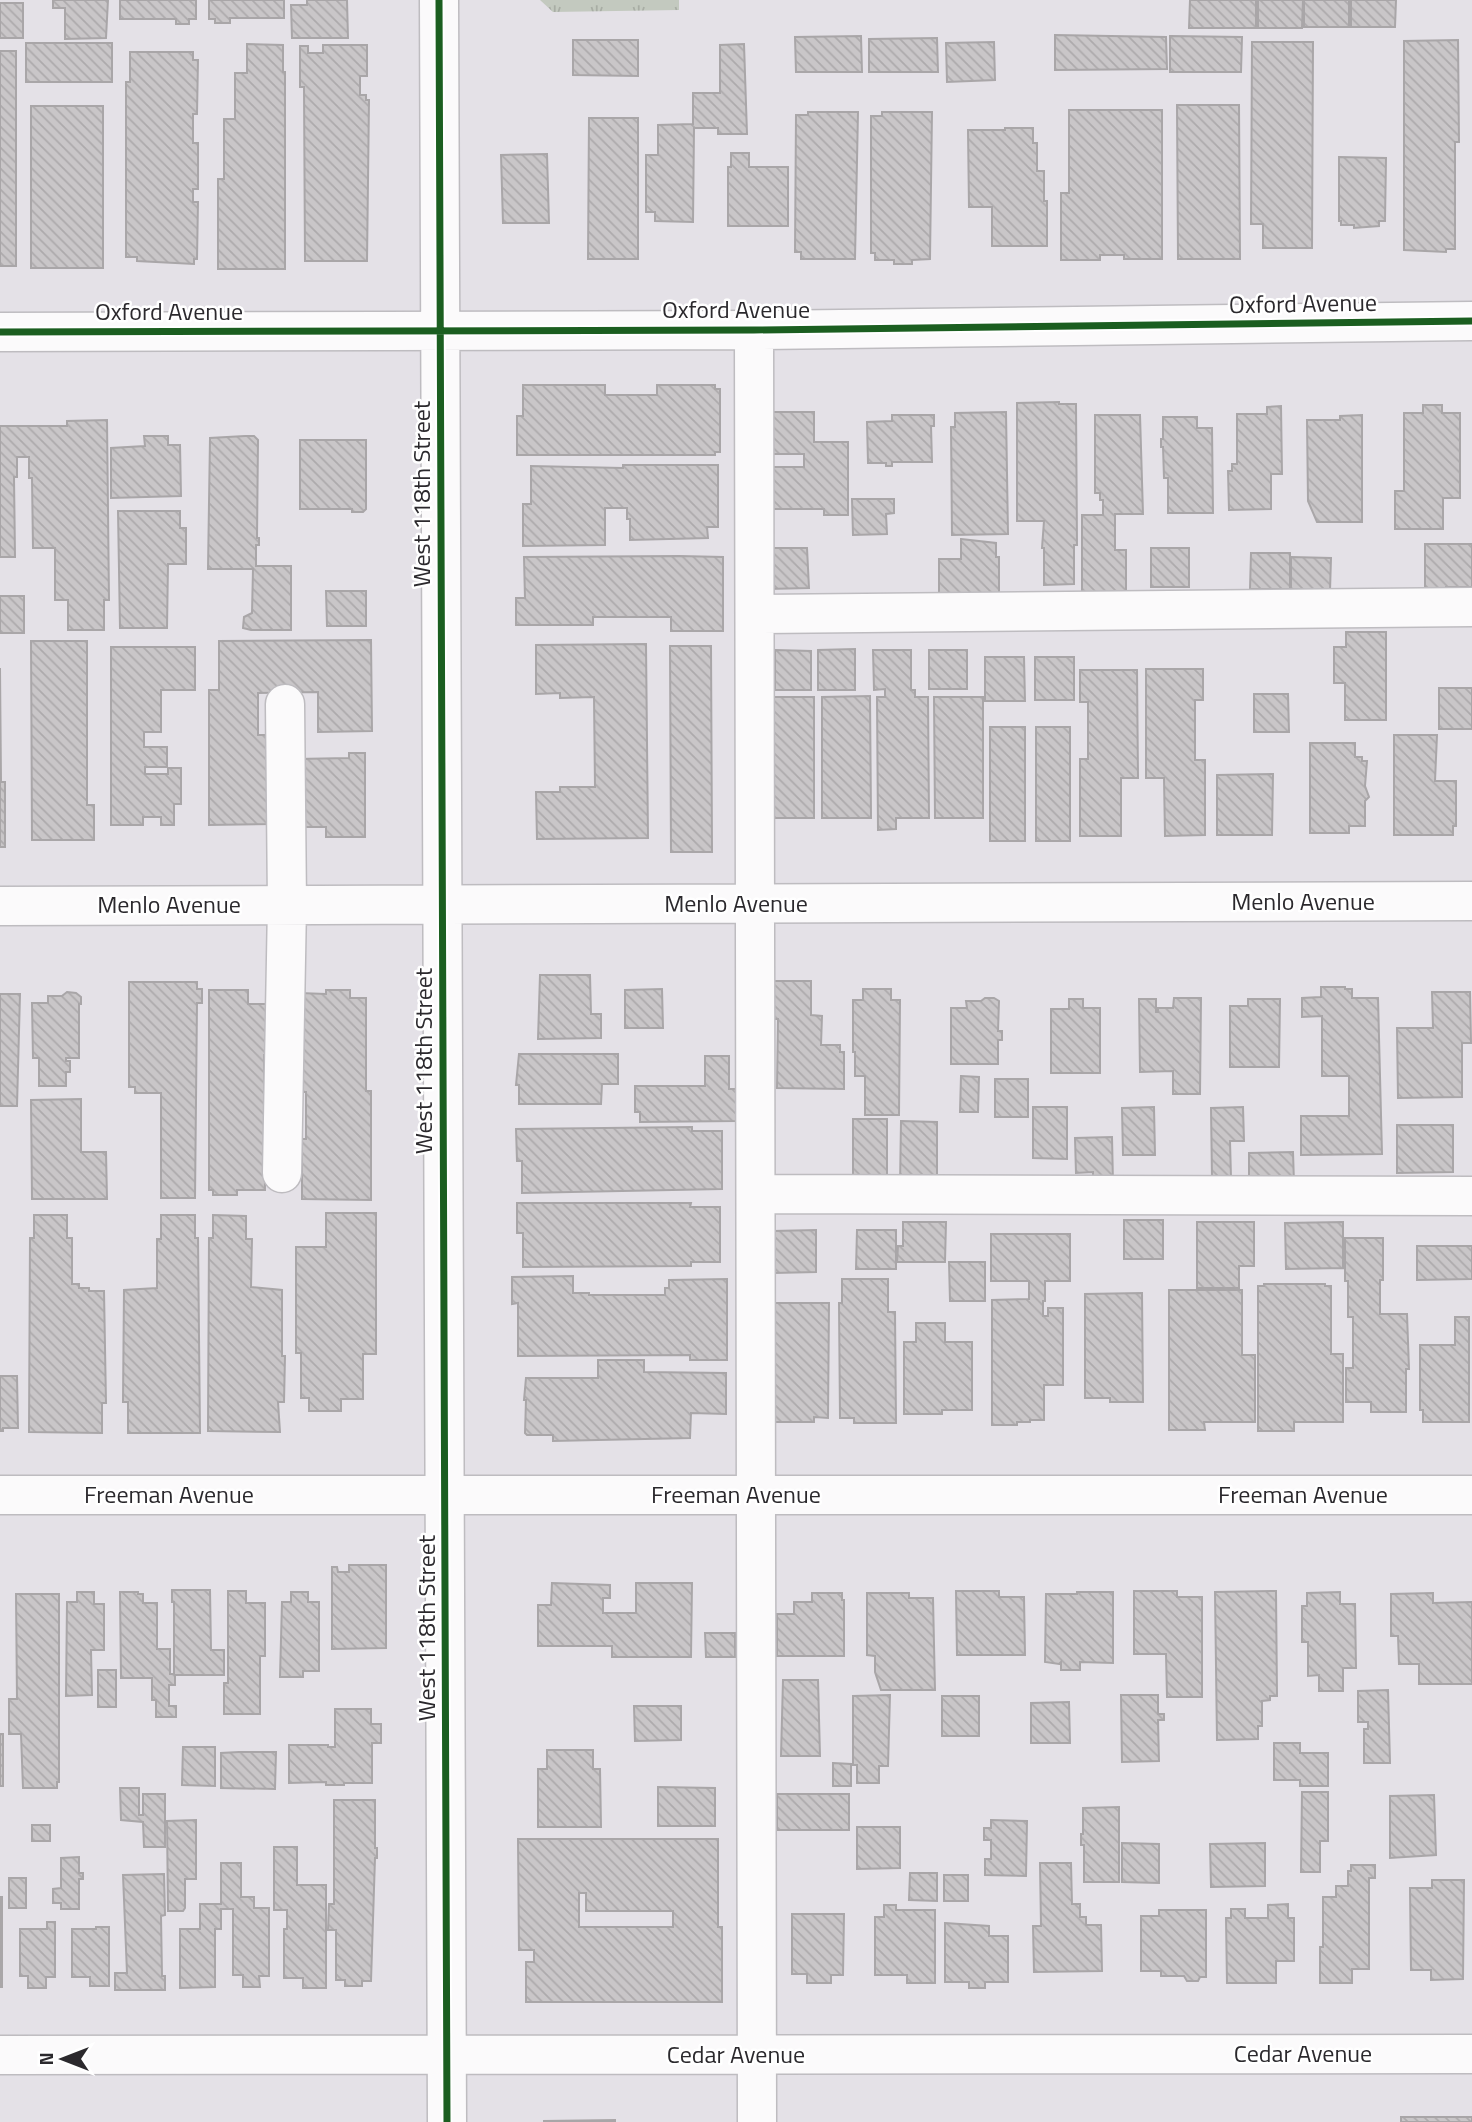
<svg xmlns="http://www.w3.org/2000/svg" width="1472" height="2122" font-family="'Titillium Web',sans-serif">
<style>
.grass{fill:url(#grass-tufts)}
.building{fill:url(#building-back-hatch);stroke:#a9a6a8;stroke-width:2;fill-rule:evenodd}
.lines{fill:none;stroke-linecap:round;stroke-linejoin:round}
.minor-casing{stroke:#bebcc0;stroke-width:41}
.minor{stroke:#fbfafb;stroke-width:38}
.cycleway-casing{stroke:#fff;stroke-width:11}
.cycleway{stroke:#1b5e20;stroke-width:7}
.labels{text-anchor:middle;stroke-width:5;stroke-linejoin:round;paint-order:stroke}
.street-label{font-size:24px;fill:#2b292d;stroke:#fff}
</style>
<defs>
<pattern id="grass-tufts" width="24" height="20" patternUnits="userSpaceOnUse" patternTransform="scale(1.75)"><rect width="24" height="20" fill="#c3c9bf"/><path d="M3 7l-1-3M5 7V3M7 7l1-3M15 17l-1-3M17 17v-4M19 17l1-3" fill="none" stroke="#a8ada4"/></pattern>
<pattern id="building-back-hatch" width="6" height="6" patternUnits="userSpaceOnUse" patternTransform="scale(1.75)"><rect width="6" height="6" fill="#c9c6c8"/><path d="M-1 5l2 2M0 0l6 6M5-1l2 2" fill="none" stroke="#adaaac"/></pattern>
</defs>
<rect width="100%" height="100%" fill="#e4e1e7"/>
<path class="grass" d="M540,0H679V10L553,12Z"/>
<path class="building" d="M53,0H108L106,38L65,39V8H53Z
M120,0H196V19H189V24H176V19H120Z
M209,0H284V18H230V23H215V19H209Z
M307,0H347L348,38H292L291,5H307Z
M1190,0H1256V28H1189Z
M1258,0H1303L1302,28H1258Z
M1304,0H1349V27H1304Z
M1351,0H1396L1395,27H1351Z
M0,3H23V38H0Z
M1055,35L1166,37L1167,69L1055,70Z
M861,36L862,72H796L795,37Z
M1170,36L1242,37L1241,72H1170Z
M937,38L938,72H869V39Z
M573,40H638V76L573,75Z
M1458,40L1459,142H1455V249H1446V252L1404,250V41Z
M994,42L995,80L947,82L946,43Z
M1252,42H1313L1312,248H1263V224H1251Z
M26,43H112V82H26Z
M247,44L283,45V72H285V269H218V179H224V119H235V73H247Z
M744,44L747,134H718V128H694L693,222L655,221V212H646V155H658V125L693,124V93H720V45Z
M323,45H367V76H360V95H366V100H369L367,261H305L304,87H300V46H308V53H323Z
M0,51H16V266H0Z
M130,52H193V60H198L197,114H193V143H198V189H193V202H198L197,259H194V264L137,261V257H126V82H130Z
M1177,105H1239L1240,259H1178Z
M31,106H103V268H31Z
M1069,110H1162V259H1124V255H1100V260H1061V193H1069Z
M808,112H858L855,259H801V252H795L796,115H808Z
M882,112H932L930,259L912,260V264H894V260H875V253H871V116H882Z
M589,118H638V259H588Z
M1005,128H1033V143H1037V171H1044V201H1047V246H992V207H969L968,130H1005Z
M731,153H749V167H788V226H728V167H731Z
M547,154L549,223H503L501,155Z
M1339,157L1386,158L1385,221H1379V226L1354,228V225H1341V221H1339Z
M523,385H605V395H657V385H715V389H720V452H715V455H517V416H523Z
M1059,402V404H1076L1077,545H1074V584L1044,585V548H1042L1044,521H1017V403Z
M1423,405H1442V413H1460V498H1443V529H1395V491H1404V413H1423Z
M1281,406L1282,474H1271V509L1229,510L1228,471H1232V464H1237V414H1267V407Z
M764,412H814V442H848V515H824V509H768V467H804V454H764Z
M1006,412L1008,534L952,535L951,427H955V413Z
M892,415H934V426H931L932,462H892V466H886V463H868L867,422L892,421Z
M1095,415H1140L1143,514H1115V550H1126V595H1082V515H1103V500H1100V493H1095Z
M1362,415V522H1317L1308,501L1307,420H1340V416Z
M1163,417H1197V428H1212L1213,513H1168V478H1164L1163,447H1161V439H1163Z
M107,420L109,600H104V630H68V600H55V548H33L32,478H29V457H17V477H14L15,557H0V426H67V421Z
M144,436H168V445H180L181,496L111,498V448L145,446Z
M245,436H254L258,440L257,538H259V545H256V566H291V630H251L243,628L244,617L252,613L253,569H208L210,438Z
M300,440H366V509L363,512H352V509H300Z
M623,465H718V527H707L708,538L630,540V519H627V508H605V545L523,546V504H531V466L623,468Z
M852,499H894V513L886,514L887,534L853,535Z
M118,511H180V528H186V564H168L167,628H120Z
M961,539L996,543V557H999V599H939V559H961Z
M1425,544H1472V587H1446V591H1429V588H1425Z
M766,548H807L809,588L768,589Z
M1151,548H1189V587H1151Z
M1251,553H1290V589H1250Z
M679,556L723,557V631H671V617H593V625H516V598H525L524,557Z
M1291,557L1331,558L1330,591L1291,589Z
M326,591H366V626H327Z
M0,596H24V633H0Z
M1346,632H1386V720H1345V683H1334V647H1346Z
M371,640L372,731L318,732V692L258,693V735H269L275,824L209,825V690H219V641Z
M31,641H87V805H94V840H32Z
M646,644L648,838L537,839L536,792H560V787H595L594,697L560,698V693L536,694V645Z
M670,646H711L712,852H671Z
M111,647H195V690H161V732H144V747H167V767H145V774H168V768H181V804H174V825H161V817H143V825H111Z
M855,649V690H818V650Z
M775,650L811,651V690H775Z
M873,650H911V690H915V697H928L929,818H896V829L878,830L877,697H885V689L874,690Z
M929,650H967V689H929Z
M985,657H1024L1025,701H985Z
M1035,657H1074V700H1035Z
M0,668L1,782H5V847H0Z
M1146,669H1203V700H1195V760H1205V835L1165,836L1164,778H1146Z
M1080,670H1137L1138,778H1121V836H1080V759H1088V702H1080Z
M1439,688H1472V729H1439Z
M1254,694H1288L1289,732H1254Z
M870,696L871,818H822V697Z
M766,697H814V818H766Z
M934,697H983V818H935Z
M990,727H1025V841H990Z
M1036,727H1070V841H1036Z
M1394,735H1437L1435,781H1456V826H1453V835H1394Z
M1310,743H1355V757H1362V761H1367L1365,786L1369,797L1365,801V826H1349V833H1310Z
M349,753H365V837H326V827H297V759L349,758Z
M1273,774L1272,835H1217V775Z
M540,975H590L591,1014H601V1038L538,1039Z
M770,981H811V1015L822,1016L821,1045H840V1052H844V1089L777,1088L778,1019H769Z
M129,982H197V989H202V1003H197L195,1198H161V1093H135V1087H129Z
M1321,987H1345V989H1352V998H1378L1382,1154L1301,1155V1116H1349V1076H1322V1016L1302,1017V998L1321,997Z
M662,989L663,1028H625V990Z
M863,989H891V1000H900L899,1115H865V1076H855V1052H853V1000H863Z
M209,990H248V1004H276L277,1055H264L265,1190H237V1195H213V1190H209Z
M326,990H350V998H366V1091H371V1200L302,1199V1139H306V1092H300V993L326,994Z
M67,992L76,993L81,997V1004H79V1058H66V1061H70V1072H66V1086H39V1058H33L32,1003H48V996H62Z
M1432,992H1470L1471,1043H1462V1097L1398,1098L1397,1028H1433Z
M0,994H20L17,1106H0Z
M985,998H994L999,1001L998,1031H1002V1040H998V1064H951V1008H967L966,1001H981Z
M1174,998H1201L1200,1094H1173V1071L1140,1072L1139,999H1156V1012H1158V1008H1173Z
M1069,999H1083V1008H1100V1073H1051V1009H1069Z
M1248,999H1280L1279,1067H1230V1006H1248Z
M519,1054H618V1084H602L601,1104H519V1085H516Z
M705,1056H729V1089H736V1121L640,1122V1112H635V1086H705Z
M961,1076L979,1077L978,1112H960Z
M995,1079H1028V1117H995Z
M81,1099V1152H106L107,1199H32L31,1100Z
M1033,1107H1067V1159L1033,1158Z
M1154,1107L1155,1155H1123L1122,1108Z
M1243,1107L1244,1141H1230L1231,1177L1212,1178L1211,1108Z
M853,1119H887V1178H853Z
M901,1121L937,1122V1186H900Z
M1397,1125H1453V1172L1397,1173Z
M692,1127V1131H722V1189L522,1193V1161H517L516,1129Z
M1112,1137L1113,1183H1093V1172L1076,1173L1075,1138Z
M1293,1152L1294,1183H1249V1153Z
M517,1203H691L690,1207H720V1262H691V1266L523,1267V1233H517Z
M326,1213H376V1354H363V1399H341V1411H309V1398H301V1353H296V1247H326Z
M34,1215H67V1238H72V1284H79V1288H89V1291H104L106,1403H102V1433L29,1432L30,1238H34Z
M161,1215H195V1238H198L200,1433H128V1402H123L124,1290L157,1288V1239H161Z
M213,1215L246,1216V1239H252L251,1287L282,1290V1356H285L284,1402H278L280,1432L208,1431L209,1238H213Z
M1124,1220H1163V1259H1124Z
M903,1222H946L945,1262H897L898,1246H903Z
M1197,1222H1254V1266H1239V1288H1197Z
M1343,1222V1268L1286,1269L1285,1223Z
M816,1230V1272L774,1273L773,1231Z
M857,1230H896V1269H856Z
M991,1234H1070V1281H1045V1301H1043V1316H1048V1308H1063V1385H1044V1420H1030V1422H1017V1425H992V1300L1029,1299V1281H991Z
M1345,1238H1383V1280H1380V1314H1407L1409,1369H1406V1412H1371V1402H1346V1368H1353V1317H1348V1281H1345Z
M1417,1246H1472V1279L1417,1280Z
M949,1262H985V1301H950Z
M573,1276V1293H589V1295H665V1288H669V1280L727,1279V1360H690V1355L518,1356V1303L512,1304V1277Z
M842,1279H888V1312H895L896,1423H854V1418H840L839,1303H842Z
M1264,1284H1325V1286H1331V1354H1343V1422H1294V1431H1258V1286H1264Z
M1169,1290H1242V1355H1255V1422H1204L1205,1430H1169Z
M1142,1293L1143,1402H1110V1398H1085V1294Z
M774,1303H829L828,1418L814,1417V1422H773Z
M1455,1317H1469V1422H1423V1410H1420V1345H1455Z
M916,1323H945V1342H972V1410H942V1414H904V1342H916Z
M598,1360H644V1372L726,1373V1414L691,1413L690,1438L553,1441V1435H527L525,1433L526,1400H524L526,1378H598Z
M0,1376H17L18,1428H3V1431H0Z
M349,1565H386V1648L332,1649V1567H337L338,1572H349Z
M552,1583L610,1585V1598H603V1613H636V1583H692L691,1657H612V1646H538V1605H551Z
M172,1590H210L211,1650H224V1675H175V1685H169V1706H176V1717H156V1700H152V1678H121L120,1592H138V1594H143V1603H157V1649H170V1674H174V1602H172Z
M228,1591H246V1603H265V1656H260V1714H224V1683H228Z
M956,1591H999V1597H1024L1025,1655H957Z
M1134,1591H1177V1597H1202V1697H1167L1166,1654H1134Z
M1276,1591L1277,1696H1270V1700L1262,1701V1726H1258V1739L1217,1740L1215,1592Z
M77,1592H94V1604H104V1650H91L92,1695L66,1696L67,1602H77Z
M291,1592H308V1602H319V1671H303V1677H280L282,1602H291Z
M1077,1592H1113V1663L1080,1662V1670H1061V1662L1059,1664L1045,1662L1046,1594H1077Z
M1340,1592V1604H1355L1356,1668H1343V1691H1319V1675L1308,1676V1642H1302V1606H1307V1593Z
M812,1593H842V1600H844V1656H777V1614H794V1602H812Z
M867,1593H909V1598H933L935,1690H881L875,1672V1656L867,1655Z
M1433,1593V1603L1472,1602V1684H1419V1664H1399L1398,1636H1391V1594Z
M16,1594H59V1782H57V1788H23L21,1734H9V1699H17Z
M705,1633H735V1657H706Z
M98,1670H116V1707H98Z
M783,1680H818L820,1756H781Z
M1388,1690L1390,1763H1364V1729H1368V1722H1358V1691Z
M890,1695L888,1766H879V1783H857V1765H853V1696Z
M1121,1695H1158V1714H1164V1720H1158L1159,1761L1122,1762Z
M942,1696H979V1736H942Z
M1069,1702L1070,1743H1031V1703Z
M634,1706H681V1740L635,1741Z
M335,1709H371V1724H381V1743H372V1783H344V1785H326V1782L289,1783V1745H328V1747H335Z
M0,1734H3V1786H0Z
M1274,1743H1300V1753H1328V1786H1300V1780H1274Z
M183,1747H215V1786L182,1785Z
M547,1750H593V1769H600L601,1827H538V1769H547Z
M239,1752H276L275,1789L221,1788V1753Z
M833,1763L851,1764V1786H833Z
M658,1787L715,1788V1826H658Z
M120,1788H139V1815H143V1794H165V1847H144L143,1822L121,1820Z
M1302,1792H1328V1841H1320V1872H1301Z
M777,1794H849V1830H777Z
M1434,1795L1436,1855L1390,1858V1796Z
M334,1800H375V1848H377V1858H375L371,1981H362V1986H345V1980H336V1930H328L329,1904H334Z
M1119,1807V1882H1084V1845H1081V1834H1083V1808Z
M196,1820V1879H185V1908L183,1911H168L167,1821Z
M991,1820L1027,1821L1026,1876L985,1875V1859H991V1840H984V1828H991Z
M32,1825H50V1841H32Z
M857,1827H900V1868L857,1869Z
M518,1839H718V1927H722V2002H526V1962H534V1950H519ZM579,1893H586V1911H673V1927H579Z
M1122,1843L1159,1844V1883L1122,1882Z
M1265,1843V1886L1211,1887L1210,1844Z
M274,1847H297V1885H326V1988H303V1978H284V1929H287V1910H274Z
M79,1857V1873H83V1879H79V1909H61V1903H53V1889L61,1888V1858Z
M221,1863H241V1897H254V1908H269V1976H259L260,1987H243V1975H233V1909H221V1929H215V1987L180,1988V1929H200V1904H221Z
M1040,1863H1071L1072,1904H1080V1917H1086V1925H1101L1102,1971L1034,1972L1033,1926H1041Z
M1351,1865H1375V1878H1369V1969H1352V1983H1320V1947H1323V1897H1336V1886H1348V1871H1351Z
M910,1873H937V1901L909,1900Z
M164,1874L165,1915L161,1916L162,1976H165V1990H115V1973H127L123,1875Z
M944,1875H968V1901H944Z
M9,1878H26V1908H9Z
M1432,1880H1464L1463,1979L1431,1980V1970H1411L1410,1888H1432Z
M0,1897H2V1987H0Z
M1288,1904V1918H1294V1961H1276V1983H1227L1226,1918H1231V1909H1245V1918H1268V1905Z
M884,1905H896V1910H935V1983H907V1975H875V1917H884Z
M1159,1910H1206V1977H1200L1198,1981H1187L1184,1976H1161V1971H1141V1916H1159Z
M792,1914H844L843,1975H831V1983H807V1974H792Z
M47,1922H55V1977H46V1988H28V1976H20V1929H47Z
M945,1923L989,1926V1936H1008V1982H985V1988H969V1982H945Z
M96,1927H109V1986H90V1977H72V1929H96Z
M1401,2117H1472V2122H1401Z
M615,2120V2122L543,2121Z"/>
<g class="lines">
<defs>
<path id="minor" d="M439,0L447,2122
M754,330L757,2122
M0,332L754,330L1472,321
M755,614L1472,607
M0,906L1472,901
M282,1173L287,905L285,704
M756,1194L1472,1196
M0,1495H1472
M0,2055L1472,2054"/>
</defs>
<use href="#minor" class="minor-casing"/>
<use href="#minor" class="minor"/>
<defs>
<path id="cycleway" d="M439,0L447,2122
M0,332L754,330L1472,321"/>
</defs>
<use href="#cycleway" class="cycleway-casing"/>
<use href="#cycleway" class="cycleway"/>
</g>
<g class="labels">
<g class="street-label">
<text transform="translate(1303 304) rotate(-1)" y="8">Oxford Avenue</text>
<text x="736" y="318">Oxford Avenue</text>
<text x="169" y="320">Oxford Avenue</text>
<text transform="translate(422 494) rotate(-90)" y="8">West 118th Street</text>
<text x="1303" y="910">Menlo Avenue</text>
<text x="736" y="912">Menlo Avenue</text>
<text x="169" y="913">Menlo Avenue</text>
<text transform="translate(424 1061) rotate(-90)" y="8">West 118th Street</text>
<text x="169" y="1503">Freeman Avenue</text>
<text x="736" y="1503">Freeman Avenue</text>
<text x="1303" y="1503">Freeman Avenue</text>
<text transform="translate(427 1628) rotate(-90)" y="8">West 118th Street</text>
<text x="1303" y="2062">Cedar Avenue</text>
<text x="736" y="2063">Cedar Avenue</text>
</g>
</g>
<g transform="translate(63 2059) rotate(270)" stroke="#ffffff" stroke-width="5" paint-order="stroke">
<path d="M0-5L12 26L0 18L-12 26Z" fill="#2b292d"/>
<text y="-10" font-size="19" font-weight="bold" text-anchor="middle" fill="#2b292d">N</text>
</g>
</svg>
